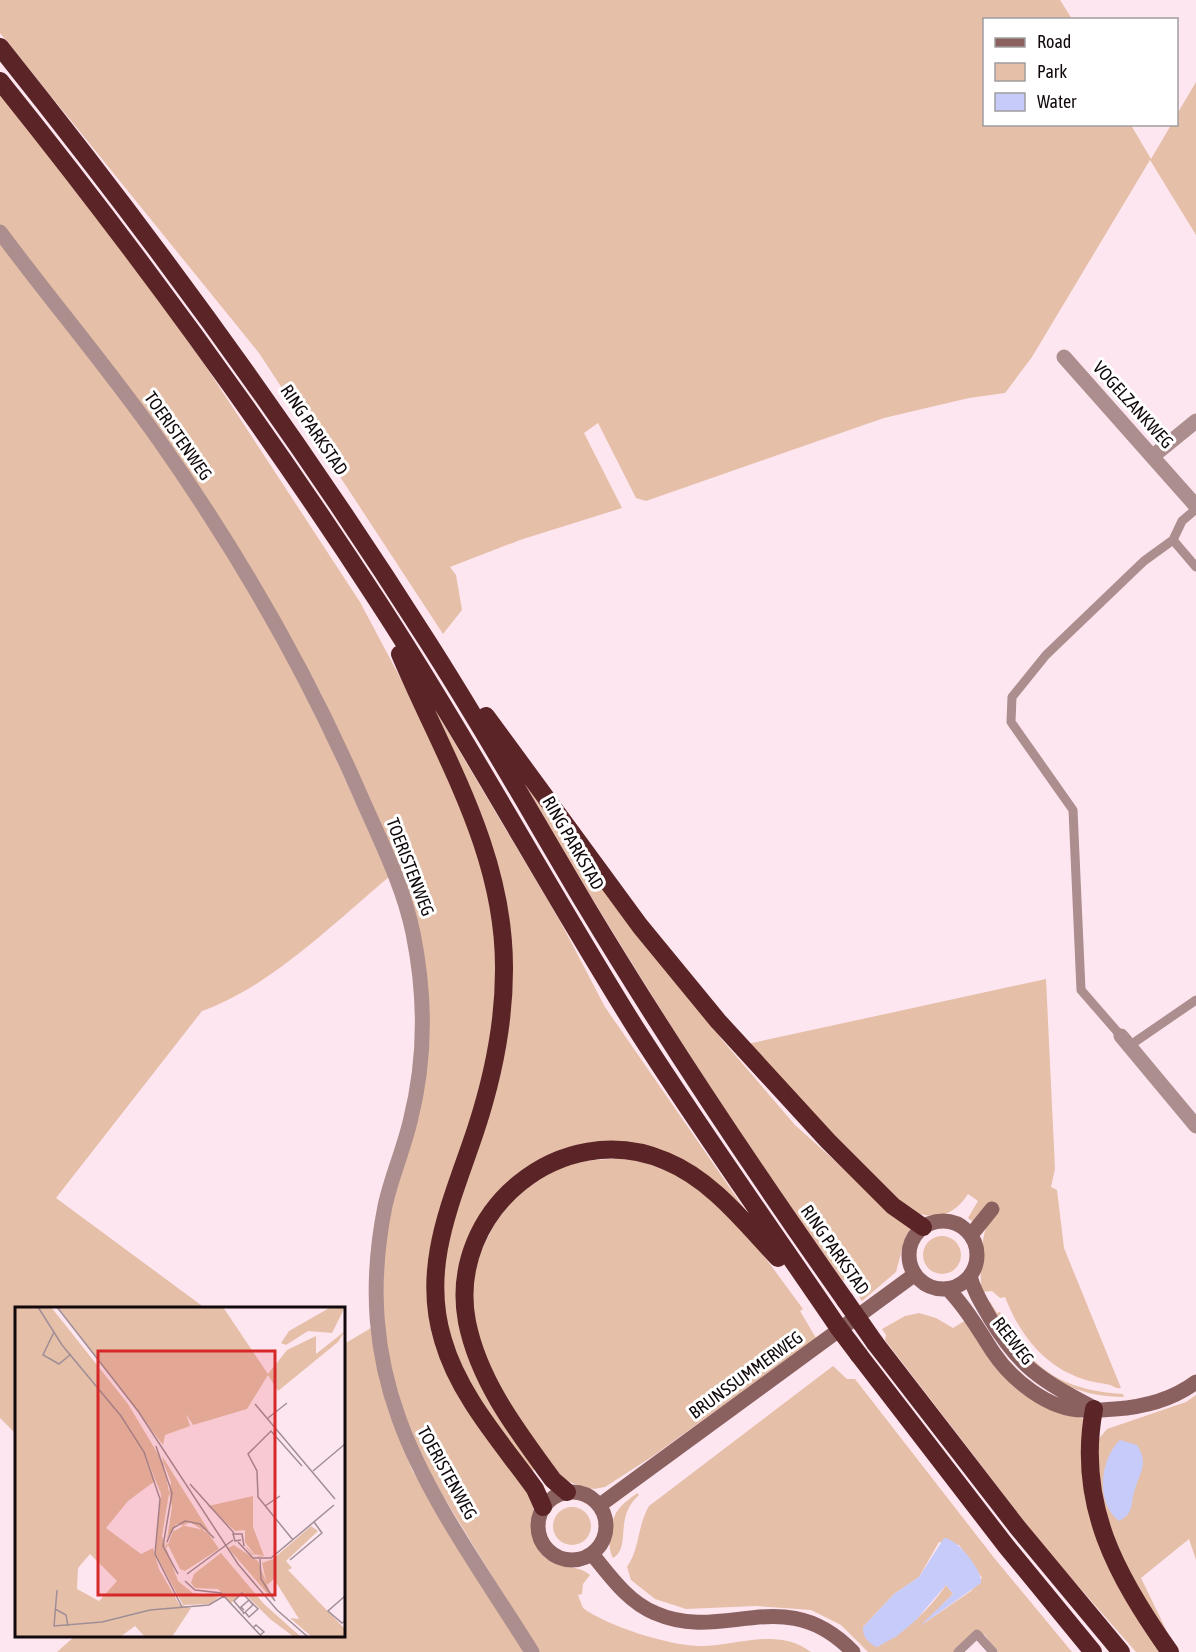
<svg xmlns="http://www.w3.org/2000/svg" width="1196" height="1652" font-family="'Asap Condensed',sans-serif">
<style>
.green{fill:#e5bfa8;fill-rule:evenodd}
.water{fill:#c7cbf9}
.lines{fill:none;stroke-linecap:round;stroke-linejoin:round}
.lane{stroke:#ac8e8e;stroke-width:9}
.street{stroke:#ac8e8e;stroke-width:15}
.secondary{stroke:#8b6160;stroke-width:15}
.highway{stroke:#5b2527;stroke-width:18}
.highway-bridge{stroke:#5b2527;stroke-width:18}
.labels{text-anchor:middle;stroke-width:6;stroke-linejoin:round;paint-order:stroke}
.street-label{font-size:18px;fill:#12090d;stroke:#fff}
.inset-road{fill:none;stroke:#a08e96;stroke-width:1.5}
.view{fill:#d62828;fill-opacity:0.15;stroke:#d62828;stroke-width:3}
.inset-edge{fill:none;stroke:#12090d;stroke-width:3}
</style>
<rect width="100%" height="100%" fill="#fee6f1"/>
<path class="green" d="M0,0H1060L1072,19L984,20V124L1131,125L1151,159L1171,125L1176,124L1177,114L1196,82V235L1150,160L1032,357L1005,393L969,398L884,418L646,501L636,498L598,423L584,433L622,508L520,540L450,567L456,575L462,610L443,634L259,353L0,33Z
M0,93L88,204L201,359L360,602L447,766L466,809L496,926L497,1021L432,1316L534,1498C533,1526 528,1558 564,1566C574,1568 582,1568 590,1575L583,1584L582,1594L578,1595L583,1608C607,1626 668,1645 698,1646C736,1647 777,1626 811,1652H539L435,1483L411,1436L389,1362L383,1311L384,1253L427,993L366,795L320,692V723L389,877C335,922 269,988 202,1011L56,1198L205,1308H16V1434L0,1418Z
M434,708L560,921L605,1007L748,1214L719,1190L604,1144L496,1197L460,1307L537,1468L529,1473L471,1390L447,1336L440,1265L486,1112L508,945Z
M520,776L724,1042L795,1125L911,1229L905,1238L896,1272L862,1301L846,1279L843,1281C726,1118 620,949 520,776Z
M1046,979L1055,1169L1051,1187L1057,1190L1064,1248L1121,1388C1114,1389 1114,1385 1106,1384C1054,1378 1023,1343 1005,1297L1000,1298L992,1291L982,1292C979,1276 981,1239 987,1225L973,1222L968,1218L978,1201L968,1194C953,1217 933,1222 908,1209L743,1045Z
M636,1157L689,1179L750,1237L803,1309L800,1311L816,1338L653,1456L605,1487L594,1489L580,1486L562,1479L554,1472L491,1376L473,1323V1267L506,1201L568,1162Z
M923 1255a19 19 0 1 1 38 0a19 19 0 1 1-38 0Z
M990,1302L997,1313L1000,1312C1029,1368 1060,1390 1123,1394L1124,1397C1085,1397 1050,1383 1022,1355C1009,1341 999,1320 988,1304Z
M919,1313L936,1318L953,1328L966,1320L1049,1407L1084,1419L1085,1471L1164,1652H1136L1044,1547L885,1340L886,1335L882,1329L905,1316Z
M371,1328L384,1396L412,1470L524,1652H57L75,1636H344V1344Z
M833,1366L847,1379H855L995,1559L1072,1652H998L984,1634L962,1652H868L841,1625L811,1610L756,1606L686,1609L655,1599L631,1580L627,1567C640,1548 637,1527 649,1506ZM939,1542L959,1545L982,1578L971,1591L923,1624L953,1594L946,1585C928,1612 905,1631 877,1647L863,1627L894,1594L919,1577Z
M1196,1395V1560L1189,1539L1141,1578L1176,1650L1127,1579L1098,1493V1440L1107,1429L1186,1402Z
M637,1493L639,1495C613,1518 632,1547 613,1558C606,1547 610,1520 618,1510C623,1503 631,1498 637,1493Z
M553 1526a19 19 0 1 1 38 0a19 19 0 1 1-38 0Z"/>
<path class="water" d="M1120,1440L1137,1445C1149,1463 1140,1472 1135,1489C1130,1504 1135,1513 1119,1521C1095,1503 1100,1459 1120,1440Z
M944,1538C957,1538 983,1571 981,1583L920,1626L953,1594L946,1585L916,1620L897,1636L877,1647C869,1644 862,1636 863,1627L894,1594L919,1577Z"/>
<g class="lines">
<path class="lane" d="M1173,540L1182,521L1196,509
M1121,1036L1081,990L1073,810L1011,722L1012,697L1046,655L1144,561L1173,540L1196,567
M1129,1046L1196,1000
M958,1652L977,1634L993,1652"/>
<path class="street" d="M0,232C52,302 109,369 159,440C237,551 305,668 359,792C379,838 403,884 413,933C426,997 426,1060 410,1122C403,1151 391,1178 385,1206C347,1396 438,1502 532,1652
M1064,357L1196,506
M1153,456L1196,421
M1121,1036L1196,1126"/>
<path class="secondary" d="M909 1255a34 34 0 1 1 68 0a34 34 0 1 1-68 0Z
M971,1235L992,1209
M970,1276C974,1292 982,1304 990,1318C1020,1368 1041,1380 1092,1407
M948,1289C966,1308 979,1330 993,1352C1011,1379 1048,1410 1083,1410C1093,1411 1104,1410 1115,1409C1144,1407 1172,1400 1196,1382
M538 1526a34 34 0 1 1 68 0a34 34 0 1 1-68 0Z
M600,1505L914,1275
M592,1554C610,1576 628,1602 655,1613C725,1644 785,1581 853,1652"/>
<path class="highway" d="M0,47C153,238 295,433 426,639C482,726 533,817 586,906C667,1041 754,1171 845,1300
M0,81C134,248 260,420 377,600C468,740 547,886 635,1027C700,1129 770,1227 838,1327
M400,654C444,758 505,853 504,970C504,1025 493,1077 476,1129C453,1199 420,1265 443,1340C459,1396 502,1443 535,1489L543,1507
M486,716L640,926L718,1021L828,1141L893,1206L923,1227
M875,1343L1018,1528L1121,1652
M859,1355L1006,1546L1093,1652
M1094,1409C1076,1504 1117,1577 1170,1652
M567,1492L553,1480C518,1432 479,1382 467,1322C446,1211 562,1116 666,1161C712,1180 744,1222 778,1258"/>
<path class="highway-bridge" d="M845,1300L875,1343
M838,1327L859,1355"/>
</g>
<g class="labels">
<g class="street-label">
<text transform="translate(1133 405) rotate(48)" y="6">VOGELZANKWEG</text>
<text transform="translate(314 430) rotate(56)" y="6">RING PARKSTAD</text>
<text transform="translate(178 436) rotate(55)" y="6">TOERISTENWEG</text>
<text transform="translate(573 843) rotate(60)" y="6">RING PARKSTAD</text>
<text transform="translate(410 867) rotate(69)" y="6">TOERISTENWEG</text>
<text transform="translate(835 1250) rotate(55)" y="6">RING PARKSTAD</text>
<text transform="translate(1013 1341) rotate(52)" y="6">REEWEG</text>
<text transform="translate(746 1375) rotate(-36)" y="6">BRUNSSUMMERWEG</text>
<text transform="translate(447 1473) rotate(61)" y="6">TOERISTENWEG</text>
</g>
</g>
<g transform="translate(15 1307)">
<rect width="330" height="330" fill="#fee6f1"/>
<path d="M0,0H36L113,97L149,157L156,175L147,229L163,274L178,286L204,290L195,297L168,298L140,246L146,187L130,147L140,174L113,194L91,221L126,247L138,241L144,262L164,297L176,301L157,330H130L120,319L105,330H0ZM75,247L102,274L84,294L62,282L63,261ZM43,0H208L253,67L272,43L301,29V47L330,24L323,35L263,84L253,68L232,102L178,118L171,107L175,119L150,128L148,138ZM316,0H330L317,26L293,24L271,38L266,36L274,24ZM147,149L194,224L161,217L150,245L157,200ZM238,189V220L249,249L244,250L239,248L236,247L233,243L229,237L237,246L242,249H248L239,247L230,235V223L220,224L193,199ZM175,215L194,227L204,242L170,264L165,262L152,236L154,227ZM296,219L303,224L271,254L277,261L273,263L330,322V330H297L275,311L284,312L259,272L252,278L253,283L247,256L258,252ZM219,238L243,254L258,293L213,241ZM206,246L249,297L286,330H279L255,312L229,286L216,296L203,282L180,281L176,276L179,267Z" fill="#e5bfa8" fill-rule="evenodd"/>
<path class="inset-road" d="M23,0L47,38L106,109L129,145L145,192L140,247L167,300M42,0L123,104L223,257L262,303L293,330M39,25L28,48L44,57L56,47M240,97L320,192M253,111L272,96M141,139L157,186L148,239L163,267M298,164L330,137M175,177L219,226M250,199L265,189M226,233L220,234L218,227H227L229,239M278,233L243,190L242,164L233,147L256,124L287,159M152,235L158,221L170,214L185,217L199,231M223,235L238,251H256L319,198M245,252L246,272L260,294M275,253L307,226L299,215M172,267L218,233M170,274L180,283L206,286L247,330M42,283L39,319L87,315L135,303L194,298L209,289M330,289L313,304L327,316L330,314M40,302L51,308L53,319M229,306L219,294L227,286L243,302L234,310L230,305M228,307L238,298L234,293L226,300L229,303M238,321L241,318L249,325L245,328"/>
<path class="view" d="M83,44H260V288H83Z"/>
<rect width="330" height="330" class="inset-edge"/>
</g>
<rect x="983" y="18" width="195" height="108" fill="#ffffff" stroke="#a09d9e" stroke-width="1.5"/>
<rect x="995" y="38" width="30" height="9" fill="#8b6160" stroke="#a09d9e" stroke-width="1.5"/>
<text x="1037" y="48" font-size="18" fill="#12090d">Road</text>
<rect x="995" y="63" width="30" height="18" fill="#e5bfa8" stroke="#a09d9e" stroke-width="1.5"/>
<text x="1037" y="78" font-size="18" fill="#12090d">Park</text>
<rect x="995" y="93" width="30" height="18" fill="#c7cbf9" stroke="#a09d9e" stroke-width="1.5"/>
<text x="1037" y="108" font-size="18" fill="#12090d">Water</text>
</svg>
